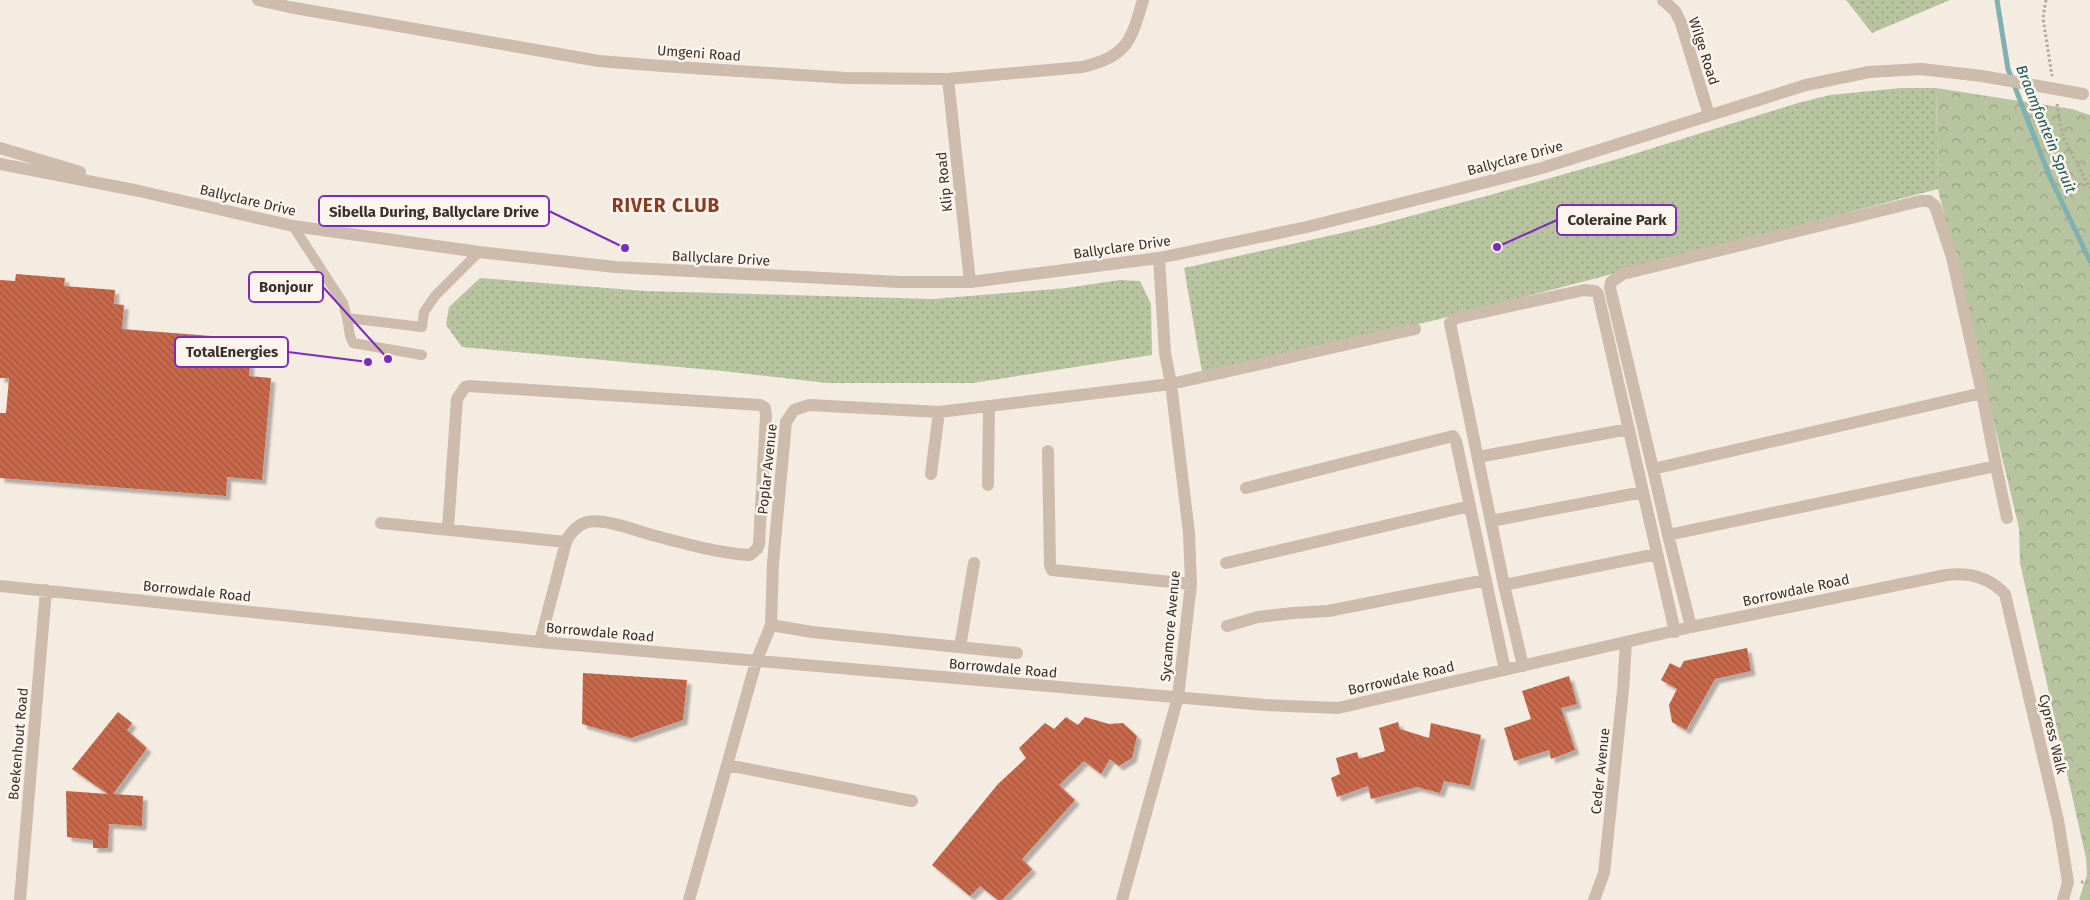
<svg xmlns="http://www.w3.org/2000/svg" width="2090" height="900" font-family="'Fira Sans',sans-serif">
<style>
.grass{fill:url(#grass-dots)}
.forest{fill:url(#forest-crowns)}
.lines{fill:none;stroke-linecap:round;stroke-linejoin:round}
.stream{stroke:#7fb0b2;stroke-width:5}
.building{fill:url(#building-back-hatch);filter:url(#shadow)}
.path{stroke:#b9a596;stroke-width:3;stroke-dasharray:2.5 2.5;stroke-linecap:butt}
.service{stroke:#cdbbac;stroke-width:10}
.minor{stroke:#cdbbac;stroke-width:12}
.tertiary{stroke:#cdbbac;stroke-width:12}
.tertiary-bridge{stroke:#cdbbac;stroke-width:12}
.labels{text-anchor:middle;stroke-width:5;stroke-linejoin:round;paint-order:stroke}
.street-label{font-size:14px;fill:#3b302b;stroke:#fbf5ee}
.water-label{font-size:15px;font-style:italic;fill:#1f5a5e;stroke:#fbf5ee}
.district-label{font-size:19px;font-weight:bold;letter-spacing:1px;fill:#8c3b22;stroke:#fbf5ee}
.leader{fill:none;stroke:#7b2cbf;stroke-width:2}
.callout-dot{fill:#7b2cbf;stroke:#fbf5ee;stroke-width:2}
.callout{fill:#fbf5ee;stroke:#7b2cbf;stroke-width:2}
.callout-label{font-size:15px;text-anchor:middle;font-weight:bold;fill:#3b302b}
</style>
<defs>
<pattern id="grass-dots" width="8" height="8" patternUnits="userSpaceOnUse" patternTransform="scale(1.25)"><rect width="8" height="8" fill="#b8c4a0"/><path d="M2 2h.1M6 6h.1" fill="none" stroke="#97a083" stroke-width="1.8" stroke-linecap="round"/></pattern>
<pattern id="forest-crowns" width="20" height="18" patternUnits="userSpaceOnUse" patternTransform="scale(1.25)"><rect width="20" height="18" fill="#b8c4a0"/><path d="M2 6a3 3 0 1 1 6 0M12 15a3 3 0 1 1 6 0" fill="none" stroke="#97a083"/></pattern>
<pattern id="building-back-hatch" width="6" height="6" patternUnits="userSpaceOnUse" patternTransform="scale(1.25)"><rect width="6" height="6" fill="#c8694b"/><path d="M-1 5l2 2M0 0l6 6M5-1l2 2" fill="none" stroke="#a4573f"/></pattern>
<filter id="shadow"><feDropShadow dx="4.5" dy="4.5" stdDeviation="1" flood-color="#0004"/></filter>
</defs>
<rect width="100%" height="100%" fill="#f4ebe1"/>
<path class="grass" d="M1846,0H1950L1872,33Z
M1901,88H1936L1938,189L1436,320L1202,372L1184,268L1373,226L1490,195L1621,158L1798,103L1830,95Z
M480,278L645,291L933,299L1066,288L1120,280L1140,281L1151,304L1152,355L973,383H827L722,371L462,347L446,325L449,307Z"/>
<path class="forest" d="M1936,88L2072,109L2090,115V900H2079L2087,875L2086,858L2020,563L2019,528L1938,189Z"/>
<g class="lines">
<path class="stream" d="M1997,0L2008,69L2049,175L2090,261"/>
</g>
<path class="building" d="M16,274L65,278L64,286L115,290L114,304L124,305L122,329L237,338L234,362L250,363L249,376L271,378L262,480L227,477L226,496L0,478V413H6L9,378H0V280L15,281Z
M1747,648L1751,671L1715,679L1686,730L1672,722L1669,705L1677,689L1661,680L1670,663L1680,668L1684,661Z
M583,673L687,680L683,720L631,738L582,724Z
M1569,676L1577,704L1561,708L1575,750L1551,759L1549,750L1514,761L1504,728L1531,719L1522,691Z
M118,712L132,723L127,730L147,748L113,794L143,796L142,826L109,824L108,848H93V840L67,837L66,791L108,794L72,769Z
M1066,717L1078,725L1085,717L1109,724L1123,723L1137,736L1132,758L1119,766L1110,759L1101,774L1084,761L1059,785L1075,800L1022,859L1032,869L1002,900H998L980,886L970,896L932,865L998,784L1026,758L1019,748L1045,723L1054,729Z
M1398,722L1400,729L1429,738L1431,723L1481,735L1470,786L1444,781L1440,793L1417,787L1371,799L1368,786L1337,797L1331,778L1340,774L1336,758L1357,752L1359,759L1385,751L1379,728Z"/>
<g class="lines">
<path class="path" d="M2046,0L2043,18L2052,76
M2057,104L2063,137L2090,188
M2081,882H2090"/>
<path class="service" d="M293,226L343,303L347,318L422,327L424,312L435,296L479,252
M347,318L350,336L353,343L422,355"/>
<path class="minor" d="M258,0L289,7L599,61L662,66L846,78L948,79L1082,67C1127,56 1131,42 1143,0
M1663,0L1675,11L1681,23L1709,115
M948,79L970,282
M1048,451L1050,565L1052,570L1191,584
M1478,457L1629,429
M1653,469L1610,288L1611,282L1623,274L1920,201H1929L1935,206L1952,257L1982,393
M931,474L939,412
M988,485L989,406
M1246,488L1453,436L1456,441L1505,670
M1491,521L1643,492
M381,523L566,542C570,533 578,524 588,522C604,518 640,532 656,536C686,544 719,553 750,555L757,549L759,544L766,415L765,408L760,405L469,386L465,387L457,399L448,528
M1668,535L1653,469L1982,393L1996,466
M1226,563L1470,506
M1504,585L1657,554
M0,586L540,642L1266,705L1338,708L1691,627L1946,575C1969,572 1989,577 2005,594L2058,820L2068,882L2063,900
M771,625L812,632L1017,653
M1227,626L1258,617L1293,613L1328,611L1486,580
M1691,627L1668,535L1996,466L2007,518
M540,642L566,542
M960,647L974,563
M1523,666L1504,585L1450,323L1456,318L1584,290L1595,291L1598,294L1675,632
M727,765L912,801
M20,900L46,590
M689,900L756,662L771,625L773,563L786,422L794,410L809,405L939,412L1171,384L1415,329
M1122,900L1178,697L1191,584L1189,533L1171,384L1165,353L1159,258
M1594,900L1604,873L1623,690L1626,643"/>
<path class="tertiary" d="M0,148L80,172
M0,164L139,191L293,226L479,252L615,267L899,282H970L1159,258L1307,227L1542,168L1806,85L1869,72L1921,69"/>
<path class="tertiary-bridge" d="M1921,69L1982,76L2083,94"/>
</g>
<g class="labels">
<g class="street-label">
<text transform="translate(1704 51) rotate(72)" y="5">Wilge Road</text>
<text transform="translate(699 53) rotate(4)" y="5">Umgeni Road</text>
<text transform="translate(1515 158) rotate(-15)" y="5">Ballyclare Drive</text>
<text transform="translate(944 182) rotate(-96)" y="5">Klip Road</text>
<text transform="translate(248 200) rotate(13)" y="5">Ballyclare Drive</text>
<text transform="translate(1122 247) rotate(-8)" y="5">Ballyclare Drive</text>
<text transform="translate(721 258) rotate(3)" y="5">Ballyclare Drive</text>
<text transform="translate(767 469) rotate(-84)" y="5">Poplar Avenue</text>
<text transform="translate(1796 590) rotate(-12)" y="5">Borrowdale Road</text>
<text transform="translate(197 591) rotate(6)" y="5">Borrowdale Road</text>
<text transform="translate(1170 626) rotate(-85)" y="5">Sycamore Avenue</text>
<text transform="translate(600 632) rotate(5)" y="5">Borrowdale Road</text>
<text transform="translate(1003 668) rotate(5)" y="5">Borrowdale Road</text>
<text transform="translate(1401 678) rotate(-13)" y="5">Borrowdale Road</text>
<text transform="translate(2053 734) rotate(77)" y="5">Cypress Walk</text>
<text transform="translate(18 744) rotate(-85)" y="5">Boekenhout Road</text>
<text transform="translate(1600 771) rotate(-84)" y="5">Ceder Avenue</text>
</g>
<g class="water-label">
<text transform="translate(2046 129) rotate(68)" y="5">Braamfontein Spruit</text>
</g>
<g class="district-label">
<text x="666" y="212">RIVER CLUB</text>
</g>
</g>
<path class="leader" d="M625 248L549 211M1497 247L1557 220M388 359L323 287M368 362L288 352"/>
<g class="callout-dot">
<circle cx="625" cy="248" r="5"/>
<circle cx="1497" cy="247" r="5"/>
<circle cx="388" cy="359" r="5"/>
<circle cx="368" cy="362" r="5"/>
</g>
<g class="callout">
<rect x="319" y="196" width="230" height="30" rx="5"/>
<rect x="1557" y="205" width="119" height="30" rx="5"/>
<rect x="249" y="272" width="74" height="30" rx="5"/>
<rect x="175" y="337" width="113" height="30" rx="5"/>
</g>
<g class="callout-label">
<text x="434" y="217">Sibella During, Ballyclare Drive</text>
<text x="1617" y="225">Coleraine Park</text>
<text x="286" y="292">Bonjour</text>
<text x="232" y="357">TotalEnergies</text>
</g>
</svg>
